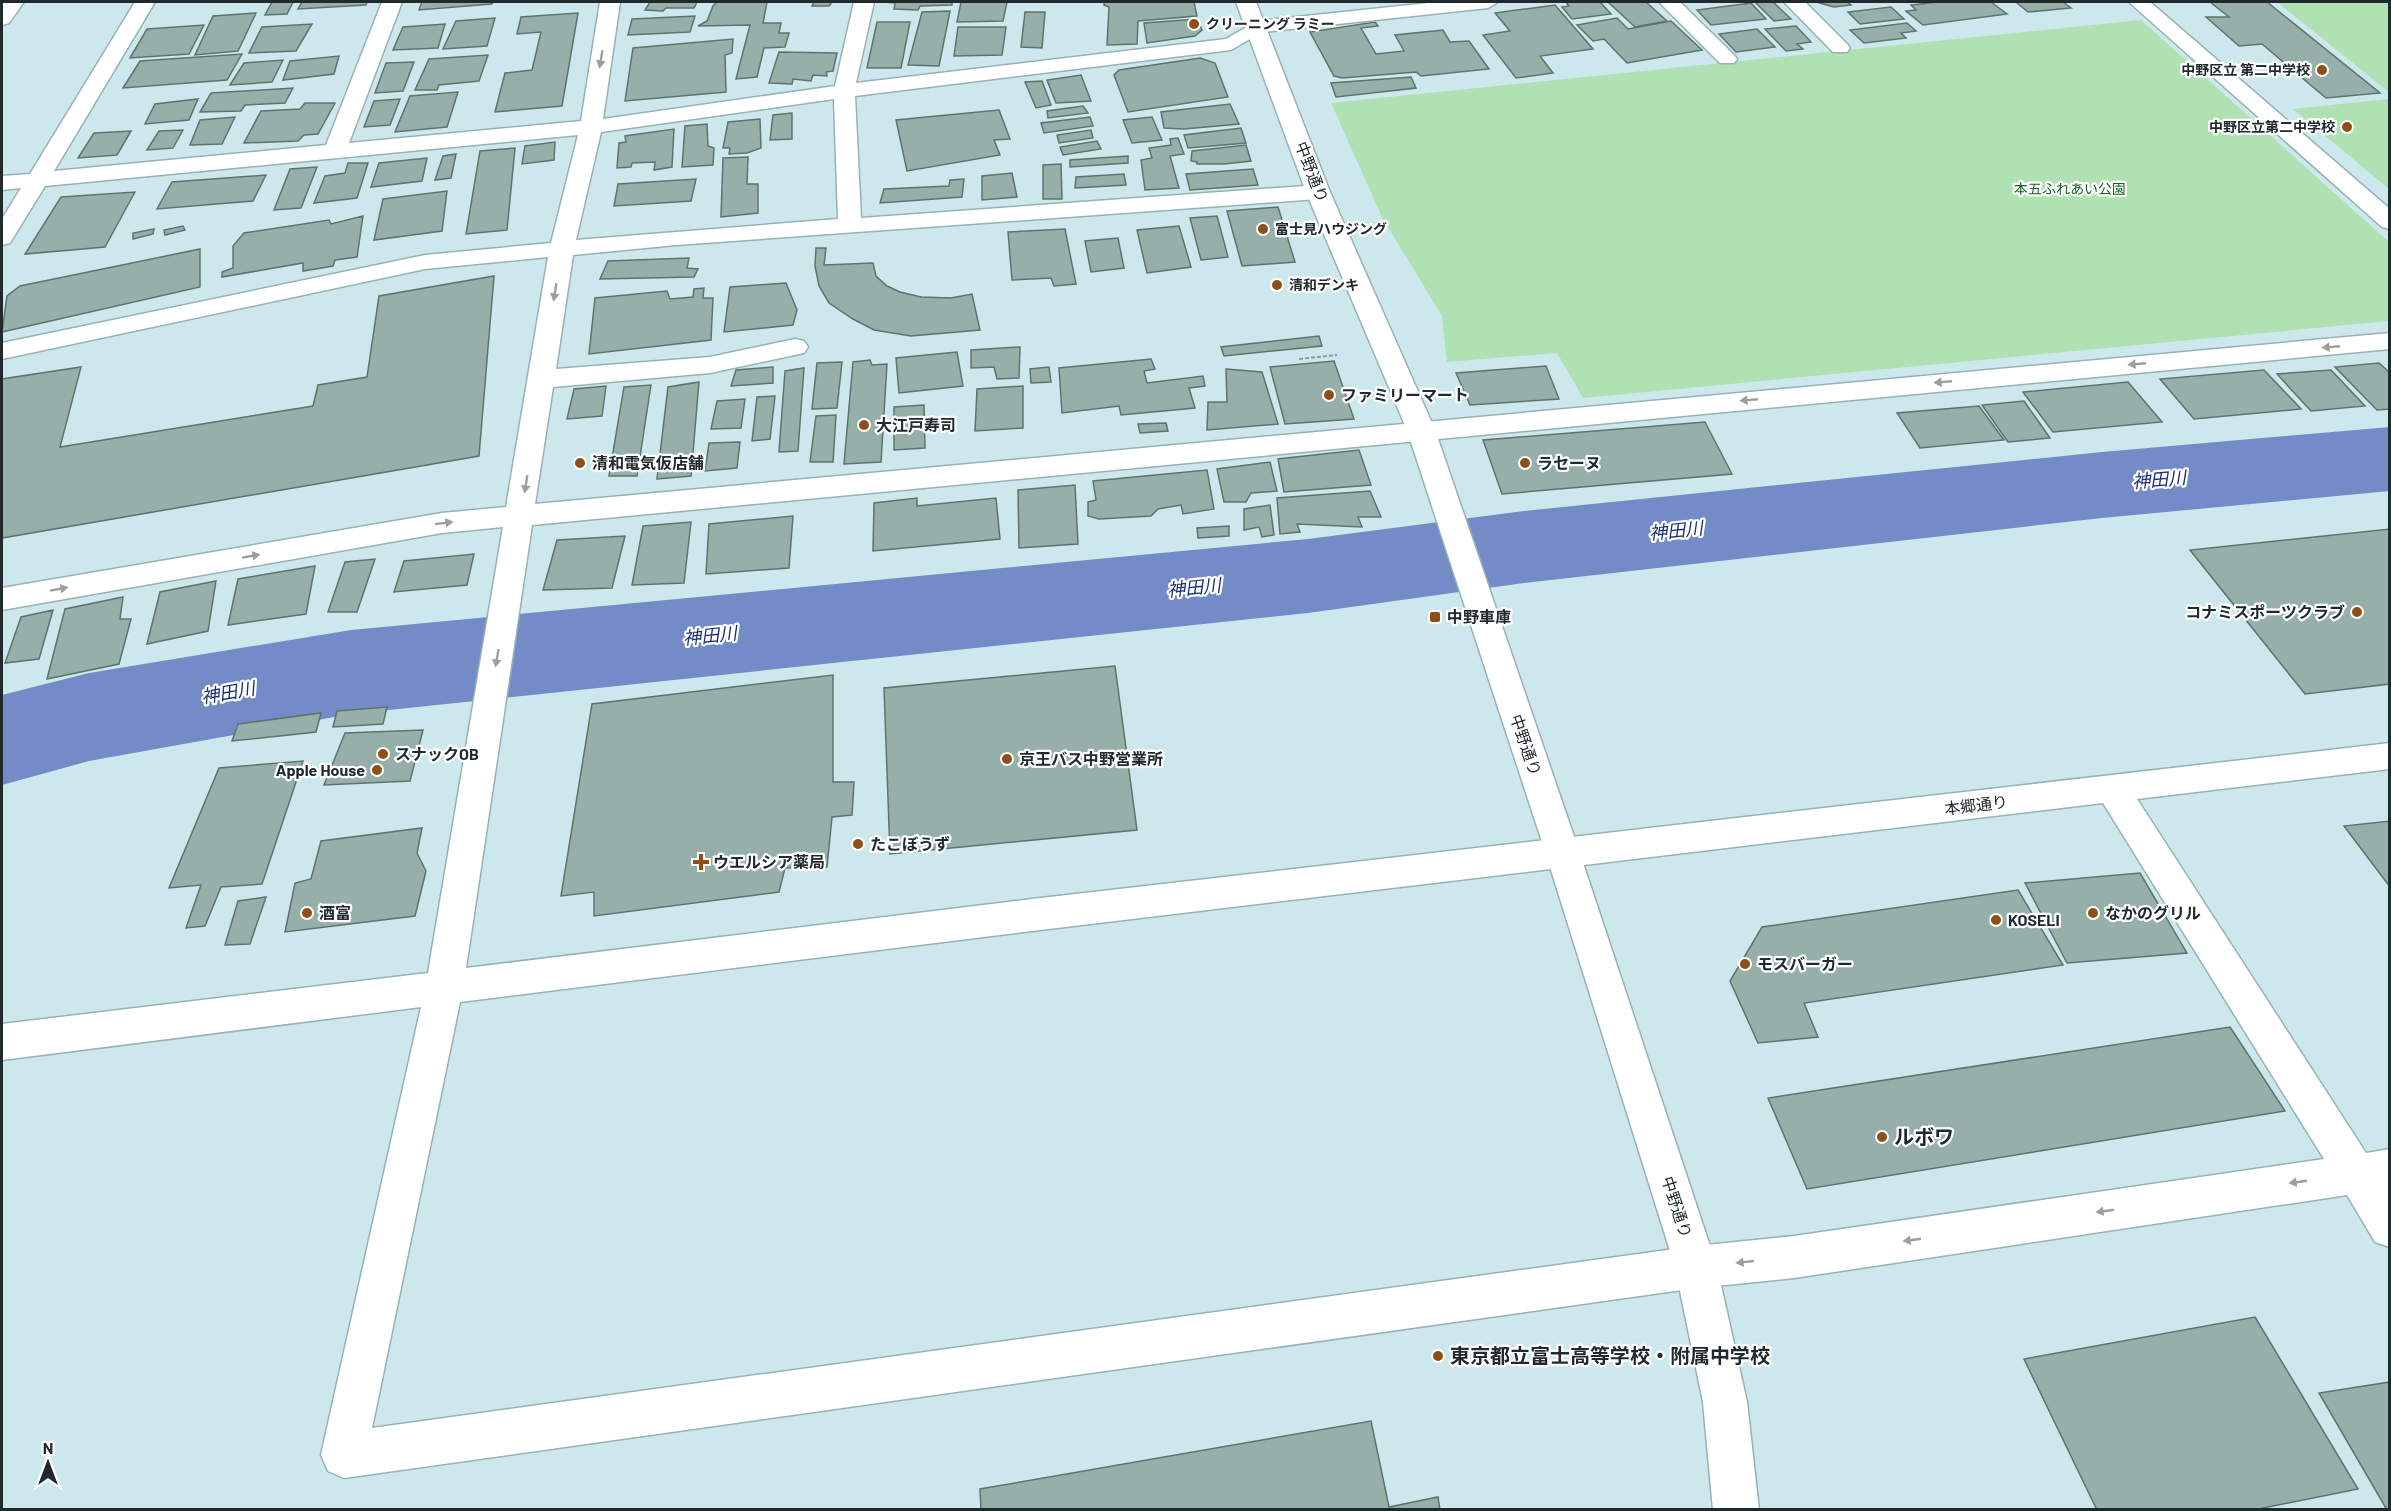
<svg xmlns="http://www.w3.org/2000/svg" width="2391" height="1511" font-family="Barlow,'Noto Sans JP',sans-serif">
<style>
.green{fill:#afe1b2}
.lines{fill:none;stroke-linecap:round;stroke-linejoin:round}
.river{fill:#738cc8;fill-rule:evenodd}
.building{fill:#96b0a9;stroke:#5c746d;stroke-width:1.5}
.minor-casing{stroke:#97b2b5;stroke-width:3}
.major-casing{stroke:#97b2b5;stroke-width:3}
.path{stroke:#889ca0;stroke-width:2;stroke-dasharray:4 2;stroke-linecap:butt}
.minor{fill:#fff;fill-rule:evenodd}
.major{fill:#fff;fill-rule:evenodd}
.oneway{fill:#9b9fa0}
.poi-dot{fill:#8f4f19;stroke:#fff;stroke-width:2}
.labels{text-anchor:middle;stroke-width:4.5;stroke-linejoin:round;paint-order:stroke}
.far-poi-label{font-size:14px;font-weight:bold;fill:#202a2c;stroke:#fff;text-anchor:start}
.far-park-label{font-size:14px;fill:#106423;stroke:#fff}
.street-label{font-size:16px;fill:#202a2c;stroke:#fff}
.poi-label{font-size:16px;font-weight:bold;fill:#202a2c;stroke:#fff;text-anchor:start}
.water-label{font-size:18px;font-style:italic;fill:#182f76;stroke:#fff}
.near-poi-label{font-size:20px;font-weight:bold;fill:#202a2c;stroke:#fff;text-anchor:start}
</style>
<rect width="100%" height="100%" fill="#cce8ec"/>
<path class="green" d="M2277,2H2389V92Z
M2141,20L2389,242V321L1583,398L1557,353L1447,362L1442,316L1382,217L1331,103Z
M2389,99V189L2293,109Z"/>
<g class="lines">
<path class="river" d="M2390,427V491L2102,518L1524,583L1308,613L351,714L89,761L2,785V695L89,673L351,630L1308,539L1524,511L2102,452Z"/>
</g>
<path class="building" d="M272,2H293L287,14L265,15Z
M302,2H367L366,5L298,9Z
M422,2H493L492,4L419,10Z
M650,2H697L694,8H666L663,11L645,10Z
M717,2H767L763,23H781L779,33H789L785,47L764,48L757,77L736,79L750,25L698,26L707,21L713,6Z
M814,2H832L829,6H812Z
M885,2H952V5L920,6L918,10L894,9L895,3Z
M961,2H1007L1003,21L957,22Z
M1104,2H1194L1197,16L1138,21L1137,44L1107,45L1109,7L1104,5Z
M1566,2H1600L1611,14L1572,19L1562,7L1569,6Z
M1608,2H1646L1667,21L1635,27Z
M1755,2H1773L1791,19L1774,21Z
M1816,2H1847L1851,5L1834,7Z
M1938,2H1991L2007,14L1923,25L1906,11L1916,10L1911,5Z
M2016,2H2063L2071,8L2028,12Z
M2210,2H2267L2380,93L2326,98L2262,44L2239,46L2206,17H2229Z
M1751,3L1766,19L1711,25L1697,10Z
M1555,5L1593,49L1540,56L1553,73L1516,78L1483,35L1510,31L1495,13Z
M1891,7L1904,19L1860,24L1848,12Z
M950,11L939,66L908,65L922,12Z
M1025,12H1045L1042,48L1021,47Z
M256,13L238,51L195,55L213,16Z
M578,13L562,106L495,112L505,73L532,70L541,32L517,34L521,17Z
M695,16L690,32L628,35L632,19Z
M495,18L487,46L443,49L456,21Z
M1617,18L1628,29L1671,21L1702,50L1627,63L1604,39L1593,41L1577,25Z
M1197,19L1202,30L1195,36L1147,43L1144,23Z
M877,22H910L901,68H867Z
M1375,22L1378,26L1361,28L1376,54L1404,51L1395,35L1443,30L1450,42L1469,41L1489,69L1421,76L1416,72L1342,78L1334,76L1310,32Z
M1907,23L1916,31L1901,33L1906,38L1864,43L1850,30Z
M312,24L296,51L249,53L262,27Z
M445,24L438,48L393,50L403,27Z
M204,25L189,54L130,58L147,29Z
M1796,26L1811,42L1797,44L1803,49L1786,51L1765,29Z
M958,27H1006L1002,55L954,56Z
M1757,29L1775,47L1736,52L1719,34Z
M733,39L732,53L725,55L726,92L625,101L633,48Z
M779,52L837,53L833,71L826,72L827,76L813,75L811,81L793,79L792,84L769,83Z
M242,54L227,80L123,88L140,61Z
M488,55L479,81L439,85L437,90H415L429,59Z
M339,56L334,74L283,80L290,61Z
M1200,58L1215,63L1228,97L1128,112L1114,75L1119,70Z
M283,60L272,82L230,85L244,63Z
M414,62L403,91L375,93L386,63Z
M1081,75L1091,101L1056,103L1047,80Z
M1411,77L1416,88L1336,97L1331,83Z
M1042,81L1051,105L1036,108L1025,82Z
M293,88L285,103L245,105L241,111L200,112L211,93Z
M458,92L447,127L395,132L410,96Z
M198,99L189,120L145,124L155,104Z
M400,99L390,125L364,127L374,101Z
M305,103H335L318,134L304,135L298,141L244,143L261,111L300,109Z
M1230,104L1239,124L1184,129L1164,128L1161,112Z
M1083,106L1088,113L1048,118L1047,111Z
M999,110L1010,139L994,140L1000,155L907,171L896,120Z
M792,113V139L770,140L773,115Z
M235,117L222,144L190,145L200,120Z
M1090,117L1093,126L1044,133L1041,123Z
M1152,117L1162,140L1132,143L1123,120Z
M760,119L761,148L747,153L729,154L730,148H723L728,122Z
M707,124L708,146L714,148L713,165L682,167L685,126Z
M1241,128L1246,143L1188,148L1184,135Z
M674,129L672,167L654,170L655,162L632,163L631,167L617,168L619,143L626,142L625,136Z
M183,130L173,148L147,150L159,131Z
M1091,130L1093,138L1059,143L1057,135Z
M131,131L117,155L78,158L94,133Z
M1178,138L1184,154L1170,156L1179,188L1145,190L1141,160L1152,158L1149,148L1171,145L1170,139Z
M1097,141L1101,149L1063,155L1060,147Z
M555,142L554,160L522,164L525,146Z
M1246,145L1251,161L1224,164H1197V162L1191,161L1192,151Z
M515,148L507,230L466,234L480,151Z
M456,154L451,178L435,180L443,156Z
M1128,156V163L1070,167V160Z
M748,157L747,184H758V213L721,217L723,158Z
M427,158L422,181L371,187L379,163Z
M348,163H368L357,198L314,203L325,176L345,173Z
M1061,164L1062,199H1043V165Z
M317,167L301,208L274,210L290,169Z
M1253,169L1258,185L1190,190L1186,174Z
M1012,173L1017,197L982,200V176Z
M1124,174L1126,185L1075,188L1076,177Z
M266,175L253,201L157,209L172,182Z
M696,179L691,201L614,206L618,184Z
M964,179L962,197L880,203L884,189L949,186L950,180Z
M447,191L442,231L374,240L383,199Z
M135,192L105,247L25,254L61,197Z
M1278,207L1295,262L1242,266L1227,211Z
M363,216L357,257L335,260L333,266L303,271V263L222,277V272L233,268V246L244,233L329,220L331,224Z
M1217,216L1228,257L1201,260L1190,218Z
M183,226L185,230L165,235L164,230Z
M1179,226L1191,267L1147,273L1137,230Z
M154,229L153,234L133,239V233Z
M1065,229L1076,284L1054,286L1051,278L1012,280L1008,232Z
M1118,238L1124,268L1091,272L1085,241Z
M816,248H826L824,265L873,263L876,276L887,286L900,292L921,297L951,298L972,294L980,330L911,336L874,330L853,319L829,303L819,286L815,266Z
M200,249V287L2,332L7,296L20,286Z
M689,258L687,268L698,269L694,277L600,279L608,261Z
M494,276L479,456L2,538V379L81,367L60,447L313,406L318,385L367,377L379,296Z
M786,283L797,310L793,325L724,332L730,287Z
M704,288L703,298H713L711,340L589,354L595,298L667,291L670,299L693,297L694,289Z
M1319,336L1322,346L1224,356L1221,347Z
M1020,347L1019,378L997,379L994,367L971,368V350Z
M957,352L963,386L899,393L896,358Z
M1151,359L1155,369L1144,371L1147,383L1203,376L1205,386L1189,388L1195,408L1121,415L1119,406L1062,413L1059,368Z
M870,360L872,365L887,364L881,462L844,464L853,362Z
M1334,361L1354,419L1285,424L1270,367Z
M842,362L837,408L812,409L817,363Z
M2379,363L2390,373V409L2377,410L2335,367Z
M1546,366L1559,399L1470,405L1456,373Z
M773,367V383L731,386L736,370Z
M1049,367L1051,382L1031,383L1030,369Z
M804,368L798,451L779,452L785,371Z
M1226,369L1262,372L1278,424L1207,430L1208,402H1227Z
M2264,370L2301,409L2194,419L2160,379Z
M2331,370L2365,406L2311,411L2277,374Z
M699,382L691,476L657,479L668,387Z
M2128,382L2162,422L2053,432L2023,392Z
M651,385L637,476H609L624,387Z
M606,386L602,416L567,419L574,389Z
M1023,386V428L975,431L977,389Z
M775,396L770,439L752,441L757,397Z
M745,399L741,428L711,429L717,401Z
M2024,401L2050,438L2008,442L1982,405Z
M924,405L925,448L894,450V407Z
M1979,406L2004,440L1920,448L1897,413Z
M836,415L833,462H810L816,416Z
M1705,422L1732,474L1502,494L1483,440Z
M1166,423L1168,431L1140,433L1138,424Z
M740,442L737,468L705,471L709,443Z
M1359,450L1371,485L1284,492L1278,459Z
M1270,462L1277,491L1251,493L1246,502H1224L1217,469Z
M1207,470L1214,509L1183,514L1181,505L1158,509L1151,516L1099,519L1088,516V502L1096,500L1093,481Z
M1075,485L1078,544L1019,548L1018,490Z
M1370,491L1381,517H1358L1362,527L1297,524L1300,532L1280,534L1277,498Z
M917,498V506L996,498L1000,539L873,551L874,503Z
M1270,505L1274,535L1262,537L1259,527L1244,530V509Z
M793,516L789,568L706,574L709,524Z
M691,522L684,583L632,585L643,526Z
M1229,526V536L1198,538L1197,528Z
M2390,529V684L2305,694L2190,550Z
M625,536L612,588L543,590L557,540Z
M474,554L467,585L394,592L404,561Z
M375,559L357,612H328L345,562Z
M315,566L306,614L228,625L238,579Z
M216,581L208,631L147,644L160,592Z
M123,597L120,619H131L119,664L47,679L65,609Z
M53,610L39,659L5,663L21,617Z
M1115,666L1137,830L890,854L884,688Z
M833,675V782H854L852,815L832,817L827,867L785,868L779,892L594,916V892L561,896L592,704Z
M387,707L383,724L333,727L337,711Z
M321,713L316,732L232,741L238,724Z
M423,730L410,781L324,785L345,733Z
M303,761L262,884L221,887L205,926L186,928L201,885L169,888L219,768Z
M2390,821V887L2344,826Z
M422,828L417,853L426,871L415,916L285,932L295,883L311,879L321,841Z
M2140,873L2187,953L2067,963L2025,883Z
M2018,890L2063,965L1804,1003L1818,1037L1758,1043L1730,981L1762,927Z
M266,897L250,944L225,945L238,901Z
M2230,1027L2285,1111L1807,1189L1768,1098Z
M2255,1317L2358,1489L2253,1510H2097L2024,1359Z
M2390,1382V1510H2387L2319,1393Z
M1371,1421L1389,1507L1438,1497L1440,1510H981L980,1489Z"/>
<g class="lines">
<defs>
<path id="minor" d="M4,2H24L9,23L2,25V6Z
M135,2H155L54,171L326,145L382,2H402L349,143L581,121L600,2H620L603,119L835,86L854,2H874L856,83L1226,39L1257,21L1438,2H1498L1488,8L1262,32L1231,50L855,96L861,218L1318,185L1326,187L1330,192L1326,197L1318,199L676,245L573,255L556,369L710,357L795,339L804,341L808,347L804,353L710,373L553,387L535,504L2390,333V349L532,525L466,968L1032,899L2390,743V769L2137,799L2366,1153L2390,1149V1247L2375,1242L2347,1195L1794,1278L1696,1288L344,1478L328,1471L321,1455L421,1007L2,1060V1024L428,973L503,527L442,533L2,610V588L442,513L506,507L548,257L425,269L2,359V343L425,255L551,243L578,135L45,186L10,243L2,245V219L21,188L2,190V176L30,174ZM834,99L838,219L576,240L601,132ZM2103,803L2324,1159L1794,1236L1696,1246L372,1428L460,1002L1032,931Z
M1659,2H1680L1734,55L1737,59L1734,63H1720Z
M1784,2H1805L1847,44L1850,48L1847,52H1833Z
M2129,2H2150L2390,209V229L2382,227Z"/>
<path id="major" d="M1236,2H1256L1330,192L1435,430L1580,854L1717,1267L1747,1402L1759,1510H1713L1703,1402L1675,1267L1546,854L1407,430L1306,192Z"/>
</defs>
<use href="#minor" class="minor-casing"/>
<use href="#major" class="major-casing"/>
<path class="path" d="M1299,359L1337,355"/>
<use href="#minor" class="minor"/>
<use href="#major" class="major"/>
</g>
<defs><path id="oneway-solid" d="M-6-.8H1V-3.2L6.5 0L1 3.2V.8H-6Z" transform="scale(1.5)"/></defs>
<g class="oneway">
<use href="#oneway-solid" transform="translate(601 59) rotate(99)"/>
<use href="#oneway-solid" transform="translate(555 292) rotate(99)"/>
<use href="#oneway-solid" transform="translate(2331 347) rotate(175)"/>
<use href="#oneway-solid" transform="translate(2137 364) rotate(175)"/>
<use href="#oneway-solid" transform="translate(1943 382) rotate(175)"/>
<use href="#oneway-solid" transform="translate(1749 400) rotate(175)"/>
<use href="#oneway-solid" transform="translate(526 484) rotate(99)"/>
<use href="#oneway-solid" transform="translate(444 523) rotate(-7)"/>
<use href="#oneway-solid" transform="translate(251 556) rotate(-10)"/>
<use href="#oneway-solid" transform="translate(59 589) rotate(-10)"/>
<use href="#oneway-solid" transform="translate(497 658) rotate(100)"/>
<use href="#oneway-solid" transform="translate(2298 1182) rotate(172)"/>
<use href="#oneway-solid" transform="translate(2105 1211) rotate(172)"/>
<use href="#oneway-solid" transform="translate(1912 1240) rotate(172)"/>
<use href="#oneway-solid" transform="translate(1745 1262) rotate(174)"/>
</g>
<g class="poi-dot">
<circle cx="1194" cy="24" r="6"/>
<circle cx="2322" cy="70" r="6"/>
<circle cx="2347" cy="127" r="6"/>
<circle cx="1263" cy="229" r="6"/>
<circle cx="1277" cy="285" r="6"/>
<circle cx="1329" cy="395" r="6"/>
<circle cx="864" cy="425" r="6"/>
<circle cx="580" cy="463" r="6"/>
<circle cx="1525" cy="463" r="6"/>
<circle cx="2357" cy="612" r="6"/>
<rect x="1429" y="611" width="12" height="12" rx="3"/>
<circle cx="383" cy="754" r="6"/>
<circle cx="1007" cy="759" r="6"/>
<circle cx="377" cy="770" r="6"/>
<circle cx="858" cy="844" r="6"/>
<path d="M698 853h6v6h6v6h-6v6h-6v-6h-6v-6h6z"/>
<circle cx="307" cy="913" r="6"/>
<circle cx="2093" cy="913" r="6"/>
<circle cx="1996" cy="920" r="6"/>
<circle cx="1745" cy="964" r="6"/>
<circle cx="1882" cy="1137" r="6"/>
<circle cx="1438" cy="1356" r="6"/>
</g>
<g class="labels">
<g class="far-poi-label">
<text x="1206" y="29">クリーニング ラミー</text>
<text x="2310" y="75" text-anchor="end">中野区立 第二中学校</text>
<text x="2335" y="132" text-anchor="end">中野区立第二中学校</text>
<text x="1275" y="234">富士見ハウジング</text>
<text x="1289" y="290">清和デンキ</text>
</g>
<g class="far-park-label">
<text x="2070" y="194">本五ふれあい公園</text>
</g>
<g class="street-label">
<text transform="translate(1312 172) rotate(69)" y="6">中野通り</text>
<text transform="translate(1526 745) rotate(71)" y="6">中野通り</text>
<text transform="translate(1976 805) rotate(-7)" y="6">本郷通り</text>
<text transform="translate(1677 1207) rotate(72)" y="6">中野通り</text>
</g>
<g class="poi-label">
<text x="1341" y="401">ファミリーマート</text>
<text x="876" y="431">大江戸寿司</text>
<text x="592" y="469">清和電気仮店舗</text>
<text x="1537" y="469">ラセーヌ</text>
<text x="2345" y="618" text-anchor="end">コナミスポーツクラブ</text>
<text x="1447" y="623">中野車庫</text>
<text x="395" y="760">スナックOB</text>
<text x="1019" y="765">京王バス中野営業所</text>
<text x="365" y="776" text-anchor="end">Apple House</text>
<text x="870" y="850">たこぼうず</text>
<text x="713" y="868">ウエルシア薬局</text>
<text x="319" y="919">酒富</text>
<text x="2105" y="919">なかのグリル</text>
<text x="2008" y="926">KOSELI</text>
<text x="1757" y="970">モスバーガー</text>
</g>
<g class="water-label">
<text transform="translate(2159 480) rotate(-5)" y="6">神田川</text>
<text transform="translate(1676 531) rotate(-6)" y="6">神田川</text>
<text transform="translate(1194 588) rotate(-6)" y="6">神田川</text>
<text transform="translate(710 636) rotate(-6)" y="6">神田川</text>
<text transform="translate(228 693) rotate(-10)" y="6">神田川</text>
</g>
<g class="near-poi-label">
<text x="1894" y="1144">ルボワ</text>
<text x="1450" y="1363">東京都立富士高等学校・附属中学校</text>
</g>
</g>
<rect width="2391" height="1511" fill="none" stroke="#202a2c" stroke-width="6"/>
<g transform="translate(48 1463)" stroke="#ffffff" stroke-width="4.5" paint-order="stroke">
<path d="M0-4.5L10 22L0 15L-10 22Z" fill="#202a2c"/>
<text y="-9" font-size="16" font-weight="bold" text-anchor="middle" fill="#202a2c">N</text>
</g>
</svg>
